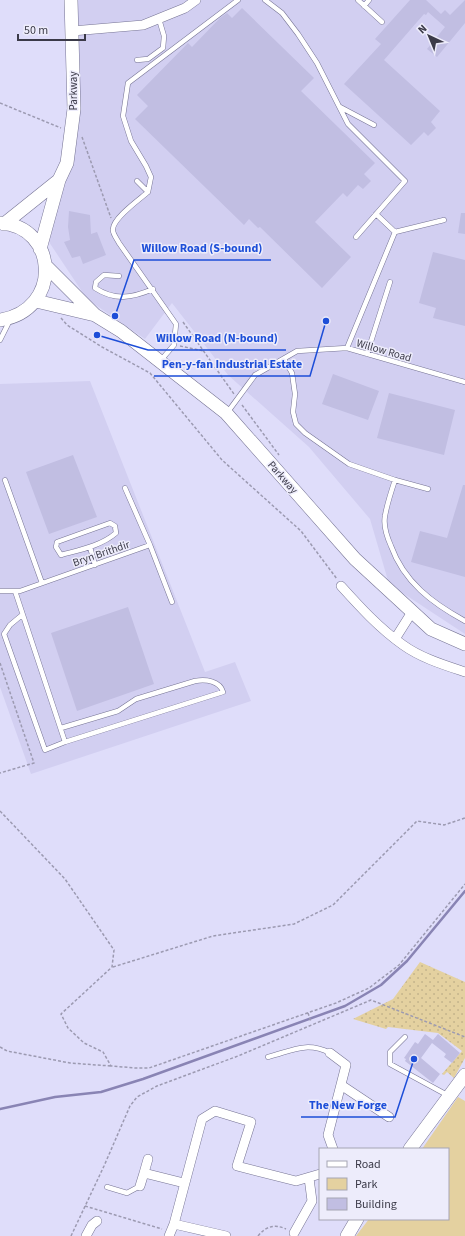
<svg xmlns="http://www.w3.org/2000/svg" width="465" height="1236" font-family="'Source Sans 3',sans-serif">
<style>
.built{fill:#d2cff1}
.grass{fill:url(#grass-dots)}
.park{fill:#e4d1a0}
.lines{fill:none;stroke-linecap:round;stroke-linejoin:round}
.stream{stroke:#8984b4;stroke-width:2.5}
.building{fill:#c1bee2}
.lane-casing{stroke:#767494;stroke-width:5.5}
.street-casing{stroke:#767494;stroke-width:10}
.secondary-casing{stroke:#767494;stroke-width:14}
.path{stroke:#9c9ab1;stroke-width:1.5;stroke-dasharray:3 2;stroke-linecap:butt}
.lane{stroke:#fff;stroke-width:4.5}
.street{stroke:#fff;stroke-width:9}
.secondary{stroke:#fff;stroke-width:13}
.labels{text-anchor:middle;stroke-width:3;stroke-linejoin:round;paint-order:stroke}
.street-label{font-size:11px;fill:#3b3a48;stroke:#edecfb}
.leader{fill:none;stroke:#1d4ed8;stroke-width:1.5}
.callout-dot{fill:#1d4ed8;stroke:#edecfb;stroke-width:1.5}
.callout-label{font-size:12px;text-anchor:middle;font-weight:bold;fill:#1d4ed8;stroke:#edecfb;stroke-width:3;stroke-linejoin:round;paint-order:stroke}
</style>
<defs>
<pattern id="grass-dots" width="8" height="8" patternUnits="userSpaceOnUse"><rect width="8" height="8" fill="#e4d1a0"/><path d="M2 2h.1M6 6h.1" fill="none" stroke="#c4b48b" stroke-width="1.8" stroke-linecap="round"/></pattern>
</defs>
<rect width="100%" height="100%" fill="#dfddfa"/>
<path class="built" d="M64,0H465V634L389,584L370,519L309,447L228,375L172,303L145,339L87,299L47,239L69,132Z
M90,381L205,672L235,662L251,701L31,774L0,687V384Z"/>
<path class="grass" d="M420,962L465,982V1058L454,1078L447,1072L444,1075L442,1074L462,1051L438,1033L388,1027L386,1029L353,1019L393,999Z"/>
<path class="park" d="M458,1097L465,1101V1236H356L369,1219H448V1149H422Z"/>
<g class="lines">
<path class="stream" d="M0,1109L55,1097L101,1092L143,1079L345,1006L381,985L407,961L465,891"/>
</g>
<path class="building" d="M410,0H426L441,14L445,10L450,15L465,0V23L437,57L427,49L445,27L428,12L426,15L424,14L384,60L440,111L431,122L436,128L428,136L424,132L411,145L344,84L381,44L375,39Z
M242,8L314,78L301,91L375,163L364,174L371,181L363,189L358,185L347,197L343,193L315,222L351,257L322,288L260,227L258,228L249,219L244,225L135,119L148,106L137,95L188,43L192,47L220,18L227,13L232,18Z
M69,211L90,215L91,234L97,232L106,255L83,264L80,256L72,258L64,242L70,240L68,227Z
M461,213H465V234L458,233Z
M433,252L465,260V326L433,318L436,308L419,303Z
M333,374L379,391L368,420L322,404Z
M389,393L455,410L444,455L377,438Z
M73,455L97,517L49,534L26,472Z
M463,485H465V577L411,562L420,531L447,538Z
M128,607L154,684L77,711L51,633Z
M425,1034L433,1040L438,1034L460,1053L452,1063L444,1057L446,1054L432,1043L421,1058L440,1074L433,1083L405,1061L406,1059L404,1058L415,1042L418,1044Z"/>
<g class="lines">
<defs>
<path id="lane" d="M265,0L282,13L298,34L317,63L348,124L405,181L356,237
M358,0L382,22
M364,6L369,0
M137,60L148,59L163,48L164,36L159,19
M340,107L374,125
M137,181L148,192C140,199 113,218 113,229C112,233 117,239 119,243L176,324L174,345L161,360
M148,192L151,177L146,166L131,141L123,116L128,83L238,0
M376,214L395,232L444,220
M119,276L104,275L96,282L95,288C115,301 132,298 153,289
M0,340L10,320
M347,348L395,232
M367,354L390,282
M284,359L292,373L295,394L293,412L296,424L305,433L349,464L395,480C391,492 387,504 385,516C383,526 387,537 391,546C404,582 432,603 465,621
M227,413L255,375L297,351L347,348L465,382
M5,480L42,583
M395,480L428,489
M125,488L150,545
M110,523L115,526L116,533C101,546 79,550 61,555L56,547L57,542Z
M90,547L95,565
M0,591H20L150,545L172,602
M15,591L65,742L45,750L4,634L10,625L22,615
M61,728L118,711L136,699L195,681C206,679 220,681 223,692L65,742
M405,1037L390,1052V1064L449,1096
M268,1057C292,1051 306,1041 330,1053
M107,1187L127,1193L140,1186"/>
<path id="street" d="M72,31L143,25L185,8L196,0
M341,586C360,607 379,628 403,645C421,658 444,665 465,672
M395,639L412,612
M330,1053L346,1065L328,1135L333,1149
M341,1085L389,1117
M144,1173L148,1159
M140,1186L144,1173L184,1183
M174,1224L226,1236
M294,1233L312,1201L309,1178
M86,1236L92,1225L97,1221
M169,1236L174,1224L202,1119L215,1111L251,1122L237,1166L296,1181L320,1174"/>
<path id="secondary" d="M0,223C58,226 63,310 0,320
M4,224L59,180
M40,249L59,180L67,163L74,109L71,0
M45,265L95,315L121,331L226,413L355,559L431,629L465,644
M36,301L95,315
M410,1149L465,1075
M347,1236L357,1219"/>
</defs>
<use href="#lane" class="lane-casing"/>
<use href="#street" class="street-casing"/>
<use href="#secondary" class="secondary-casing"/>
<path class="path" d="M0,103L61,128
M82,137L111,218
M61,318L67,325L102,347L150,373L222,460L301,531L337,579
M183,322L234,394
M180,346L204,351
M242,405L279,455
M0,663L34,763L0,773
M0,811L65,879L114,950L112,967L61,1014L68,1028L84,1043L103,1052L111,1066L135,1068H149L336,1003L369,988L399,965L465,884
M113,967L213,936L294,924L333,905L417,821L444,825L465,818
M308,1013L311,1022
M0,1047L7,1051L70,1063L111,1066
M85,1206L162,1229
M71,1236L104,1166L130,1106L137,1097L157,1086L238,1056L371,1000L465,1037
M258,1236C266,1226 275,1224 286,1229"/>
<use href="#lane" class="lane"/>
<use href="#street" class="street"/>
<use href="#secondary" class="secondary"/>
</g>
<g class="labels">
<g class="street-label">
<text transform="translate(73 91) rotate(-90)" y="4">Parkway</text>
<text transform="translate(384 350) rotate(16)" y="4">Willow Road</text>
<text transform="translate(283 477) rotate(49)" y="4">Parkway</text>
<text transform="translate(101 553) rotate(-19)" y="4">Bryn Brithdir</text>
</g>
</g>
<path class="leader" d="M115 316L134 260H271M97 335L148 350H286M326 321L310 376H154M414 1059L395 1117H301"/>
<g class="callout-dot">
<circle cx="115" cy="316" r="4"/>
<circle cx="97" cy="335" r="4"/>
<circle cx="326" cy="321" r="4"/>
<circle cx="414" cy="1059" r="4"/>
</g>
<g class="callout-label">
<text x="202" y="252">Willow Road (S-bound)</text>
<text x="217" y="342">Willow Road (N-bound)</text>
<text x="232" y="368">Pen-y-fan Industrial Estate</text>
<text x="348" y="1109">The New Forge</text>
</g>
<rect x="319" y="1148" width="130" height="72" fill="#edecfb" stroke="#a6a5b3"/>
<rect x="327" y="1161" width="20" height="6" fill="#ffffff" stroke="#a6a5b3"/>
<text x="355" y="1168" font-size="12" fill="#3b3a48">Road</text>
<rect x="327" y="1178" width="20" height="12" fill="#e4d1a0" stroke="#a6a5b3"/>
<text x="355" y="1188" font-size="12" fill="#3b3a48">Park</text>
<rect x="327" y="1198" width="20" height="12" fill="#c1bee2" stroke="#a6a5b3"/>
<text x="355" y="1208" font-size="12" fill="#3b3a48">Building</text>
<g transform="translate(429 36) rotate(316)" stroke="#edecfb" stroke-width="3" paint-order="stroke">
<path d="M0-3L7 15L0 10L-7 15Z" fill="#3b3a48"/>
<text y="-6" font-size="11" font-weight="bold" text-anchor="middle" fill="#3b3a48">N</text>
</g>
<path d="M18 34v6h67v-6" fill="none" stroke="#3b3a48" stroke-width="2"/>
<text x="24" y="34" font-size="12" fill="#3b3a48" stroke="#edecfb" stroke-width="3" paint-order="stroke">50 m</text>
</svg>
